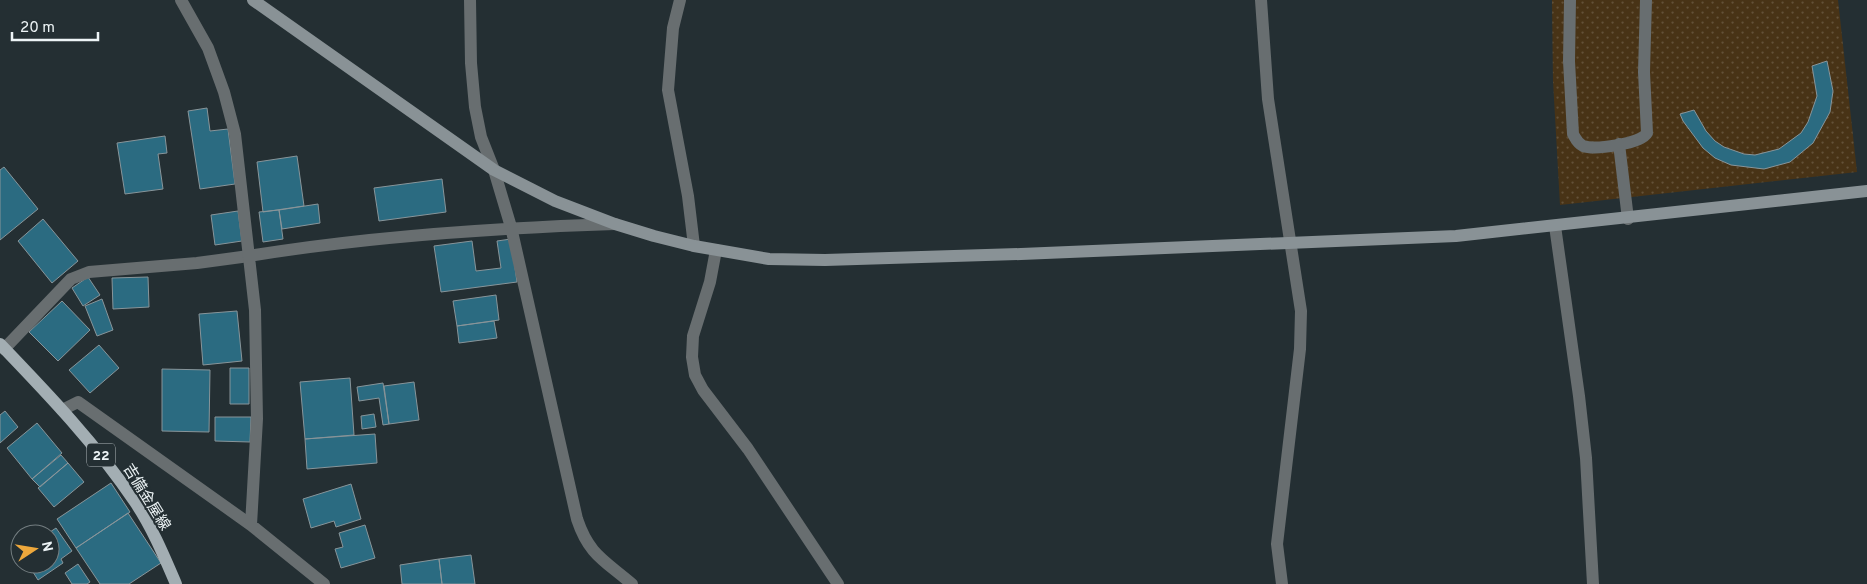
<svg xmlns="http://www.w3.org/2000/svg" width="1867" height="584" font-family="Overpass,'Noto Sans JP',sans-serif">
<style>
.park{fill:url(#park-dots)}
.building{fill:#2b6b81;stroke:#88959a}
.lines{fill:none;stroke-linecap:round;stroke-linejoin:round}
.lane{stroke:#686e70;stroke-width:12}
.street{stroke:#686e70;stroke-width:12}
.secondary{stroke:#899296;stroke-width:12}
.primary{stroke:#a3aeb3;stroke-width:12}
.labels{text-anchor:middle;stroke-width:4.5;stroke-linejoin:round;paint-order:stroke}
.shield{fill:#242f33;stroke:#b1b9bc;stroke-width:1}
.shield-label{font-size:14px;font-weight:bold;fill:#edf4f6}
.street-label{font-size:15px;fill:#edf4f6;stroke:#242f33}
</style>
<defs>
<pattern id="park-dots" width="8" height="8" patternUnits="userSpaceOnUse" patternTransform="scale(1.25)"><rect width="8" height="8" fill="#483316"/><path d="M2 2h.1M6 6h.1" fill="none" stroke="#635138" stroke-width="1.8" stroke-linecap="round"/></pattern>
</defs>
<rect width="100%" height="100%" fill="#242f33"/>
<path class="park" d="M1552,0H1838L1857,172L1560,205L1553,81Z"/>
<path class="building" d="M1827,61L1833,91L1830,112L1813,143L1790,162L1764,169L1731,165L1715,158L1703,148L1683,121L1680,114L1694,110L1706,131L1715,141L1724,147L1744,154L1755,155L1779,149L1801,133L1808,122L1817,96L1812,66Z
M207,108L210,131L228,129L235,184L200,189L188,111Z
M165,136L167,153L158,154L163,189L125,194L117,143Z
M297,156L304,206L263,212L257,162Z
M4,167L38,209L0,240V170Z
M442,179L446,212L379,221L374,188Z
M318,204L320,223L282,229L279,210Z
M279,210L283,239L263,242L259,212Z
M238,211L242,241L215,245L211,215Z
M43,219L78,261L52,283L18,241Z
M511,239L517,282L441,292L434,246L472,241L476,271L501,268L497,241Z
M88,277L100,295L83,306L72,288Z
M148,277L149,307L113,309L112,278Z
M496,295L499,320L457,326L453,301Z
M102,299L113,330L97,336L85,306Z
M62,301L90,330L58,361L29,332Z
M237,311L242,361L203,365L199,314Z
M494,321L497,338L459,343L457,326Z
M99,345L119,368L90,393L69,370Z
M230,368H249V404H230Z
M162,369L210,370L209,432L162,431Z
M350,378L354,435L305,439L300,382Z
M414,382L419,420L389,424L384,386Z
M383,383L389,424L383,425L379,398L359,401L357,387Z
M5,411L18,427L0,443V415Z
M374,414L376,427L362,429L361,416Z
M215,417H251L250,442L215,441Z
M37,423L62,453L32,479L7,448Z
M375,434L377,463L307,469L305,439Z
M61,455L68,463L40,487L32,479Z
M68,463L84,482L54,507L38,488Z
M111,483L130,512L76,548L57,519Z
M351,484L361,519L336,527L334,521L311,528L303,499Z
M128,513L161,563L129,584H100L76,548Z
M365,525L375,558L341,568L335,549L343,547L339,533Z
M56,528L72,551L61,559L63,563L38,580L28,564H50V534H47Z
M471,555L475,584H442L439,559Z
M439,559L442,584H402L400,565Z
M78,564L90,582L87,584H72L65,573Z"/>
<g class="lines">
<path class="lane" d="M1570,0L1569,61L1573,134C1576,139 1577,143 1583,146C1595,150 1641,144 1647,133L1644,72L1646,0
M1619,144L1628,219
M4,349L71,279L89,272L197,263L249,256"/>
<path class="street" d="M181,0L208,48L224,92L235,134L255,310L257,419L251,525
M470,0L471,63L475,107L481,137L494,170L511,227L577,519C589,555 604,560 632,584
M680,0L673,28L668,90L688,196L694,246
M1261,0L1268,99L1301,311L1300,349L1277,544L1282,584
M1555,226L1579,396L1586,458L1593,584
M716,250L710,282L693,336L692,357L695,375L703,390L748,449L838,584
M249,256C370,236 492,228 615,224
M62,410L78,402L251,525L324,584"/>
<path class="secondary" d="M253,0L494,170L555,201L615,224L654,236L694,246L769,259L825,260L1021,254L1456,236L1867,191"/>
<path class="primary" d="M0,344C48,394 96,444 135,502C152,527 164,556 176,584"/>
</g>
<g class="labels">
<rect class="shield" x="87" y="443.5" width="28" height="23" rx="4"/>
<g class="shield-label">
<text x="101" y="460">22</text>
</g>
<g class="street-label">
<text transform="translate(147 497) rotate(58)" y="5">吉備金屋線</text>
</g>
</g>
<g transform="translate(35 549) rotate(78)"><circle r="24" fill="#242f33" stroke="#747e81"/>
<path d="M0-4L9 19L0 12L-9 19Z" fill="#eea83c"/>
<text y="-8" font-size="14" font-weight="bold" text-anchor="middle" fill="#edf4f6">N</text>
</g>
<path d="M12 32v8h86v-8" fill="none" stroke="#edf4f6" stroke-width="2.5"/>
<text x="20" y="32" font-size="15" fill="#edf4f6" stroke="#242f33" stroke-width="4" paint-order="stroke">20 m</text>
</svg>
